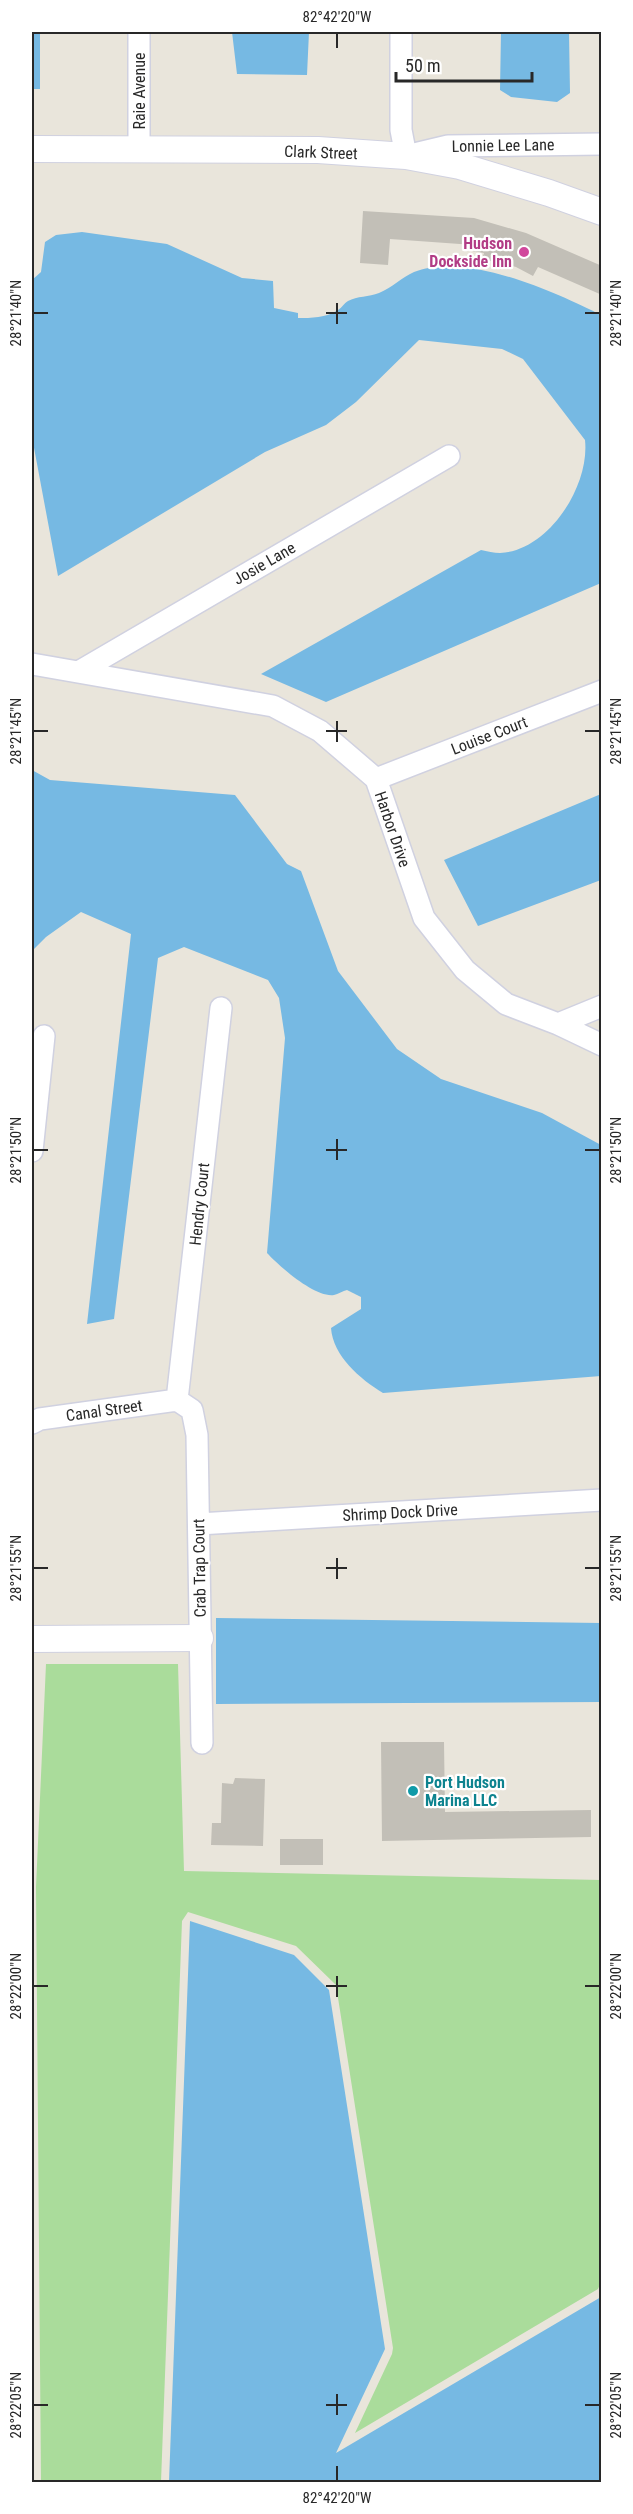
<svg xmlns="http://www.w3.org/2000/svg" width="633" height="2514" font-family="'Roboto Condensed',sans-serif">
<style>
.green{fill:#aadc9b}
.water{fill:#76b9e3}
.building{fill:#c2bfb7}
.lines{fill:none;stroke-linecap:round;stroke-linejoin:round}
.minor-casing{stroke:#d0d1e0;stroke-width:24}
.tertiary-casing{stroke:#d0d1e0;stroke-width:28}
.minor{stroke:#fff;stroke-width:21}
.tertiary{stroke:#fff;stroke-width:26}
.ticks{fill:none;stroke:#282828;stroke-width:2}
.hotel-dot{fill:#d1479c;stroke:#fff;stroke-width:2}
.culture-dot{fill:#0f9aa8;stroke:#fff;stroke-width:2}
.labels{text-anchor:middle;stroke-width:4.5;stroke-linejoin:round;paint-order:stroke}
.street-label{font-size:16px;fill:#282828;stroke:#fff}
.hotel-label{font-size:16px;font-weight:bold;fill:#b23c85;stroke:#fff;text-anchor:end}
.culture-label{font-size:16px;font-weight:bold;fill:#0d838f;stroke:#fff;text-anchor:start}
.neatline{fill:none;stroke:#282828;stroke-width:2}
.ticks-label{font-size:15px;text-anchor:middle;fill:#282828}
</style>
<rect width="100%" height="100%" fill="#e9e5db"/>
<path class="green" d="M46,1664H178L184,1871L601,1880L602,2280L598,2289L355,2433L392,2354L393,2348L336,1985L296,1946L188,1912L182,1921L161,2482H41L36,1887Z"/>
<path class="water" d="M32,32H40V89H32Z
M232,32H309L307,75L237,74Z
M501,32H569L570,93L557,102L511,97L500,90Z
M82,232L167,244L242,278L273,281L274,308L298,313V318C311,318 326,318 338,310C342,308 344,303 348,301C357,296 369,297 379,293C392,288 402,277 414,272C465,251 555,292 601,315V583L326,702L261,674L481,550C487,551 494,553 500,553C549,551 590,485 585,440L523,359L502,349L419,340L356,402L326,425L265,452L58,576L32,437V280L41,272L45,242L56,235Z
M32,770L50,780L235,795L287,864L301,871L338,971L397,1049L441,1079L542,1113L601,1145V1376L383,1393C360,1379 333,1356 331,1328L361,1309V1297L347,1290C343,1291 338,1294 334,1295C315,1298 279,1266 267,1253L285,1038L279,998L268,980L184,947L158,958L114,1319L87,1324L131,934L81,912L46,937L32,951Z
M601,794V880L478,926L444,860Z
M216,1618L601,1623V1702L216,1704Z
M190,1921L294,1955L329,1990L385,2349L336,2453L601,2297V2482H169Z"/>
<path class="building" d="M363,211L474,218L526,233L602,266V295L538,267L533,276L516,267L482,259L484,253L472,251L474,245L390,239L388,265L360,263Z
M381,1742H444L445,1812L591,1810V1837L382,1841Z
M235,1778L265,1779L263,1846L211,1845L212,1823H221L222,1783L233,1784Z
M280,1839H323V1865H280Z"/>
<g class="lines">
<defs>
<path id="minor" d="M401,32V130L406,156L448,146L602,144
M139,150V32
M32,664L273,706L320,731L376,779L424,918L465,970L506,1004L558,1024L602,1045
M80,671L449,456
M376,779L602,691
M558,1024L602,1006
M32,1151L44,1036
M177,1400L221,1008
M177,1400L192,1410L197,1435L202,1743
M32,1423L40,1419L177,1400
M199,1524L602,1500"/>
<path id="tertiary" d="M32,149L318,150L406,156L460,166L549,193L602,212
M32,1639L200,1638"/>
</defs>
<use href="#minor" class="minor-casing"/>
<use href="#tertiary" class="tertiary-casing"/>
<use href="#minor" class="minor"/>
<use href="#tertiary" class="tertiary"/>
</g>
<path class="ticks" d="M337,33V48M337,303V324M33,313H48M326,313H347M585,313H600M337,721V742M33,731H48M326,731H347M585,731H600M337,1139V1160M33,1150H48M326,1150H347M585,1150H600M337,1558V1579M33,1568H48M326,1568H347M585,1568H600M337,1976V1997M33,1986H48M326,1986H347M585,1986H600M337,2394V2415M33,2405H48M326,2405H347M585,2405H600M337,2466V2481"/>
<circle class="hotel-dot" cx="524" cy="252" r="6"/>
<circle class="culture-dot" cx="413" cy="1791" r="6"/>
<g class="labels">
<g class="street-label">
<text transform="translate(139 91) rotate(-90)" y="6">Raie Avenue</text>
<text transform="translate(503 145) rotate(-1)" y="6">Lonnie Lee Lane</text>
<text transform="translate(321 152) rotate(2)" y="6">Clark Street</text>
<text transform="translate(264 563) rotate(-30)" y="6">Josie Lane</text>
<text transform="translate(489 735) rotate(-21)" y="6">Louise Court</text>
<text transform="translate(393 829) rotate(71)" y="6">Harbor Drive</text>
<text transform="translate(199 1204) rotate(-84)" y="6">Hendry Court</text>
<text transform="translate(104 1410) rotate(-8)" y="6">Canal Street</text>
<text transform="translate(400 1512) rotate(-3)" y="6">Shrimp Dock Drive</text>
<text transform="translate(199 1568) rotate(-91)" y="6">Crab Trap Court</text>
</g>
<g class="hotel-label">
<text x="512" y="249">Hudson<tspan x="512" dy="18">Dockside Inn</tspan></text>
</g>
<g class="culture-label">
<text x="425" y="1788">Port Hudson<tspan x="425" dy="18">Marina LLC</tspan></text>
</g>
</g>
<rect width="633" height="2514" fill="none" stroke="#ffffff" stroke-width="66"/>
<path d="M396 72v9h136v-9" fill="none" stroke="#282828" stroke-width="3"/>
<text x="405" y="72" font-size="18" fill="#282828" stroke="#ffffff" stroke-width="4.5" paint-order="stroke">50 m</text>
<rect x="33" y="33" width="567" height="2448" class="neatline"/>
<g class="ticks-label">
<text x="337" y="22">82°42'20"W</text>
<text transform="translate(616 313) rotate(-90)" y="5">28°21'40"N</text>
<text transform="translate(16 313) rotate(-90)" y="5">28°21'40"N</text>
<text transform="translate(16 731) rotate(-90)" y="5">28°21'45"N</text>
<text transform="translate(616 731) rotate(-90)" y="5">28°21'45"N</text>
<text transform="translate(16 1150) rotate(-90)" y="5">28°21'50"N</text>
<text transform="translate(616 1150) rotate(-90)" y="5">28°21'50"N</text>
<text transform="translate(616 1568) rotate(-90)" y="5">28°21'55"N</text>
<text transform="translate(16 1568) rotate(-90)" y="5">28°21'55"N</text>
<text transform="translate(616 1986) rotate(-90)" y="5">28°22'00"N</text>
<text transform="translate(16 1986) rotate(-90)" y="5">28°22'00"N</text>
<text transform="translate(616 2405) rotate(-90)" y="5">28°22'05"N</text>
<text transform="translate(16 2405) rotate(-90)" y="5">28°22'05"N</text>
<text x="337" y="2503">82°42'20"W</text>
</g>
</svg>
